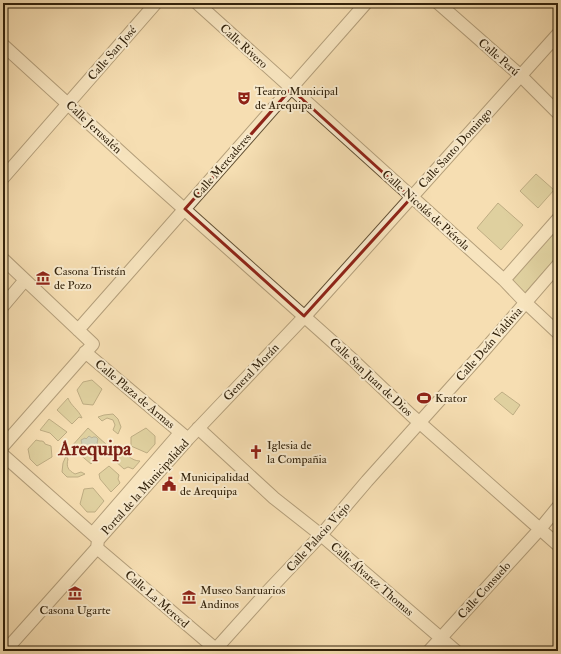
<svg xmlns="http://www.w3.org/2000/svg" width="561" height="654" font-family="'IM FELL Double Pica',serif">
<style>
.green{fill:#c4bf87;stroke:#7b7049}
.water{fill:#a0bab6;stroke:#747d72}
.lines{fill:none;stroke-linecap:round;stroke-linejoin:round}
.minor-casing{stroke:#635135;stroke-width:14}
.minor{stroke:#f8eacd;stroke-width:12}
.marked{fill:none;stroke:#8f2418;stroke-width:3;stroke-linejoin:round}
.labels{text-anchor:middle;stroke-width:4;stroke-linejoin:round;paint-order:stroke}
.street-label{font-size:12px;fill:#32220b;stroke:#f8eacd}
.poi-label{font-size:12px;fill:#32220b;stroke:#f8eacd;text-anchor:start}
.town-label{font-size:20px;font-weight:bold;fill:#7a1f14;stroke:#f8eacd}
</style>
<rect width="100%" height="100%" fill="#f5deb2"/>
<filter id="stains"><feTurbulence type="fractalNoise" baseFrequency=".005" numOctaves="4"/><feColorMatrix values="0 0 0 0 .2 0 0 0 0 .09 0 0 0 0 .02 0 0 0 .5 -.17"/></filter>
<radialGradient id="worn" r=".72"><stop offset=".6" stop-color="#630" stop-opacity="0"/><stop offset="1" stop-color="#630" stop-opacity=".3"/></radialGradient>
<path class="green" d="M536,174L554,190L538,208L520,191Z
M498,203L523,225L501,250L477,228Z
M558,223V255L522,296L510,277Z
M92,380L102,389L93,405L83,404L77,390L83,382Z
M502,392L520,405L513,415L494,399Z
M68,398C71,406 78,409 82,418L79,417L72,424L57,410Z
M113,414L118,419L121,427L118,434L113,430L115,425L113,420L107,418L102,421L98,417L104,415Z
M49,419L67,432L58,441L50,433L40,430Z
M88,428L107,445L91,464L71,447Z
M146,428L155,436V444L147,453L131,446V437Z
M36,440L40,441H42L44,442L45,444L51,446L52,457L37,466L30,459L28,449Z
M119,452C127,453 131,461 140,461L133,469L128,467L124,469L114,460Z
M66,456L68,459C66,467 68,470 75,474L81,472L85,474L78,477H67L62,472L63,463Z
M109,466L119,475L118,479L120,483L111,492L100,479L99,474Z
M93,488L104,501L95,512H87L80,504L84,489Z"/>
<path class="water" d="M89,436L92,438L93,437H96L98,439L97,443L100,446L97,449L99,453L95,455L93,454L91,456L88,454C85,455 83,456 81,453L82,449L80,447L82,444L81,440L85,438L86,439Z"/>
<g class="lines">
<defs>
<path id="minor" d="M197,3L504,280L525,302L558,333
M438,3L521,76L558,113
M3,45L137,167L353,360L411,415L558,545
M3,178L156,3
M3,259L93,344L3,446
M504,280L558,219
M3,306L25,280
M78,330L366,3
M85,352L187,438
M198,428L274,498L321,535L456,651
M3,455L98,539
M94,532L180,433
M97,548L98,540L188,439L306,315L558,34
M97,548L218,651
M5,651L97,548
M214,651L267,592L321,535L367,481L481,354L558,265
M429,651L540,529L558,507"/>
</defs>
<use href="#minor" class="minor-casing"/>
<use href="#minor" class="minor"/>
</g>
<path d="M0 0H561V654H0ZM291,89L411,198L304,316L185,209Z" fill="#f5deb2" fill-opacity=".55" fill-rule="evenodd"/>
<path class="marked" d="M291,89L411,198L304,316L185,209Z"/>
<defs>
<symbol id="theatre-bare" viewBox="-9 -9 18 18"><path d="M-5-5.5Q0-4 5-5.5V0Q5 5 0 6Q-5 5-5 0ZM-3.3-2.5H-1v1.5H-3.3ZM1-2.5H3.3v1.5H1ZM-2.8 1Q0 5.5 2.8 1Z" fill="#8f2418" stroke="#f8eacd" stroke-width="2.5" paint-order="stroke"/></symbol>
<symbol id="museum-bare" viewBox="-9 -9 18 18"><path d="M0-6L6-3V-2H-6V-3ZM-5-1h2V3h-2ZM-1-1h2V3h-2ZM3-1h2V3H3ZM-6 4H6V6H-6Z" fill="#8f2418" stroke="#f8eacd" stroke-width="2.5" paint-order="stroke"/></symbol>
<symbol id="stadium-bare" viewBox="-9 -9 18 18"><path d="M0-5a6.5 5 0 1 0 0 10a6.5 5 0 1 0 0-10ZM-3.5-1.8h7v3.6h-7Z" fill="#8f2418" stroke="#f8eacd" stroke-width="2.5" paint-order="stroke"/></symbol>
<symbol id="church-bare" viewBox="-9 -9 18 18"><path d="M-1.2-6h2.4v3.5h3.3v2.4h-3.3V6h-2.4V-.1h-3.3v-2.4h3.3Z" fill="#8f2418" stroke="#f8eacd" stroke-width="2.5" paint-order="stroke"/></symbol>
<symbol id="civic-bare" viewBox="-9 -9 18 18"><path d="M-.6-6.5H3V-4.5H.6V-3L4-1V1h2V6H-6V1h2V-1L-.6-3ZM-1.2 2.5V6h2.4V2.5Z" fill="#8f2418" stroke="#f8eacd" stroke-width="2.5" paint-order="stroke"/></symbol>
</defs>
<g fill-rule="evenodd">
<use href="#theatre-bare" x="234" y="88" width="20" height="20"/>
<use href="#museum-bare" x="33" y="268" width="20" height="20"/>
<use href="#stadium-bare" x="414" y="388" width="20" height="20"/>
<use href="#church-bare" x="246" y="442" width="20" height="20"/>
<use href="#civic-bare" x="159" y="474" width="20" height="20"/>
<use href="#museum-bare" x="65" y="583" width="20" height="20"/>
<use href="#museum-bare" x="179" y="587" width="20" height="20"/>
</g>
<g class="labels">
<g class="street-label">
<text transform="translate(244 46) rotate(42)" y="4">Calle Rivero</text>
<text transform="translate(112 53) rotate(-49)" y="4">Calle San José</text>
<text transform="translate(499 57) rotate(41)" y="4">Calle Perú</text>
<text transform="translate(94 127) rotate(43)" y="4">Calle Jerusalén</text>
<text transform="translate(455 148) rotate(-48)" y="4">Calle Santo Domingo</text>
<text transform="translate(222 166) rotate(-49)" y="4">Calle Mercaderes</text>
<text transform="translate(426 210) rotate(42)" y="4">Calle Nicolás de Piérola</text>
<text transform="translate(489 344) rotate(-49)" y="4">Calle Deán Valdivia</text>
<text transform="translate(251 372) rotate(-46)" y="4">General Morán</text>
<text transform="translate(371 377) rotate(43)" y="4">Calle San Juan de Dios</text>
<text transform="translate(135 394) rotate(40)" y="4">Calle Plaza de Armas</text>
<text transform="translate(145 487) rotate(-48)" y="4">Portal de la Municipalidad</text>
<text transform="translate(318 537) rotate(-48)" y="4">Calle Palacio Viejo</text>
<text transform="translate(372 579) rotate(41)" y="4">Calle Álvarez Thomas</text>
<text transform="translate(484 590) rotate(-48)" y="4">Calle Consuelo</text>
<text transform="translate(157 599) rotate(41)" y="4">Calle La Merced</text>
</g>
<g class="poi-label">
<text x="255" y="95">Teatro Municipal<tspan x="255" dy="14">de Arequipa</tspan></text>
<text x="54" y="275">Casona Tristán<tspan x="54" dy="14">de Pozo</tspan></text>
<text x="435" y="402">Krator</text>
<text x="267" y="449">Iglesia de<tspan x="267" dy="14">la Compañia</tspan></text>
<text x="180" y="481">Municipalidad<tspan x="180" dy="14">de Arequipa</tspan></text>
<text x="200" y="594">Museo Santuarios<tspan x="200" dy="14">Andinos</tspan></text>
<text x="75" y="614" text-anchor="middle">Casona Ugarte</text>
</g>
<g class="town-label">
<text x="95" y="455">Arequipa</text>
</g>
</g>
<rect width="561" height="654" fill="none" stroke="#f5deb2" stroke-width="16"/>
<rect x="4" y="4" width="553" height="646" fill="none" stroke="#32220b" stroke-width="2"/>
<rect x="8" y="8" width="545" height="638" fill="none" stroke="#32220b"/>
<rect width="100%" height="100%" filter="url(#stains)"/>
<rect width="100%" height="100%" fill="url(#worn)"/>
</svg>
